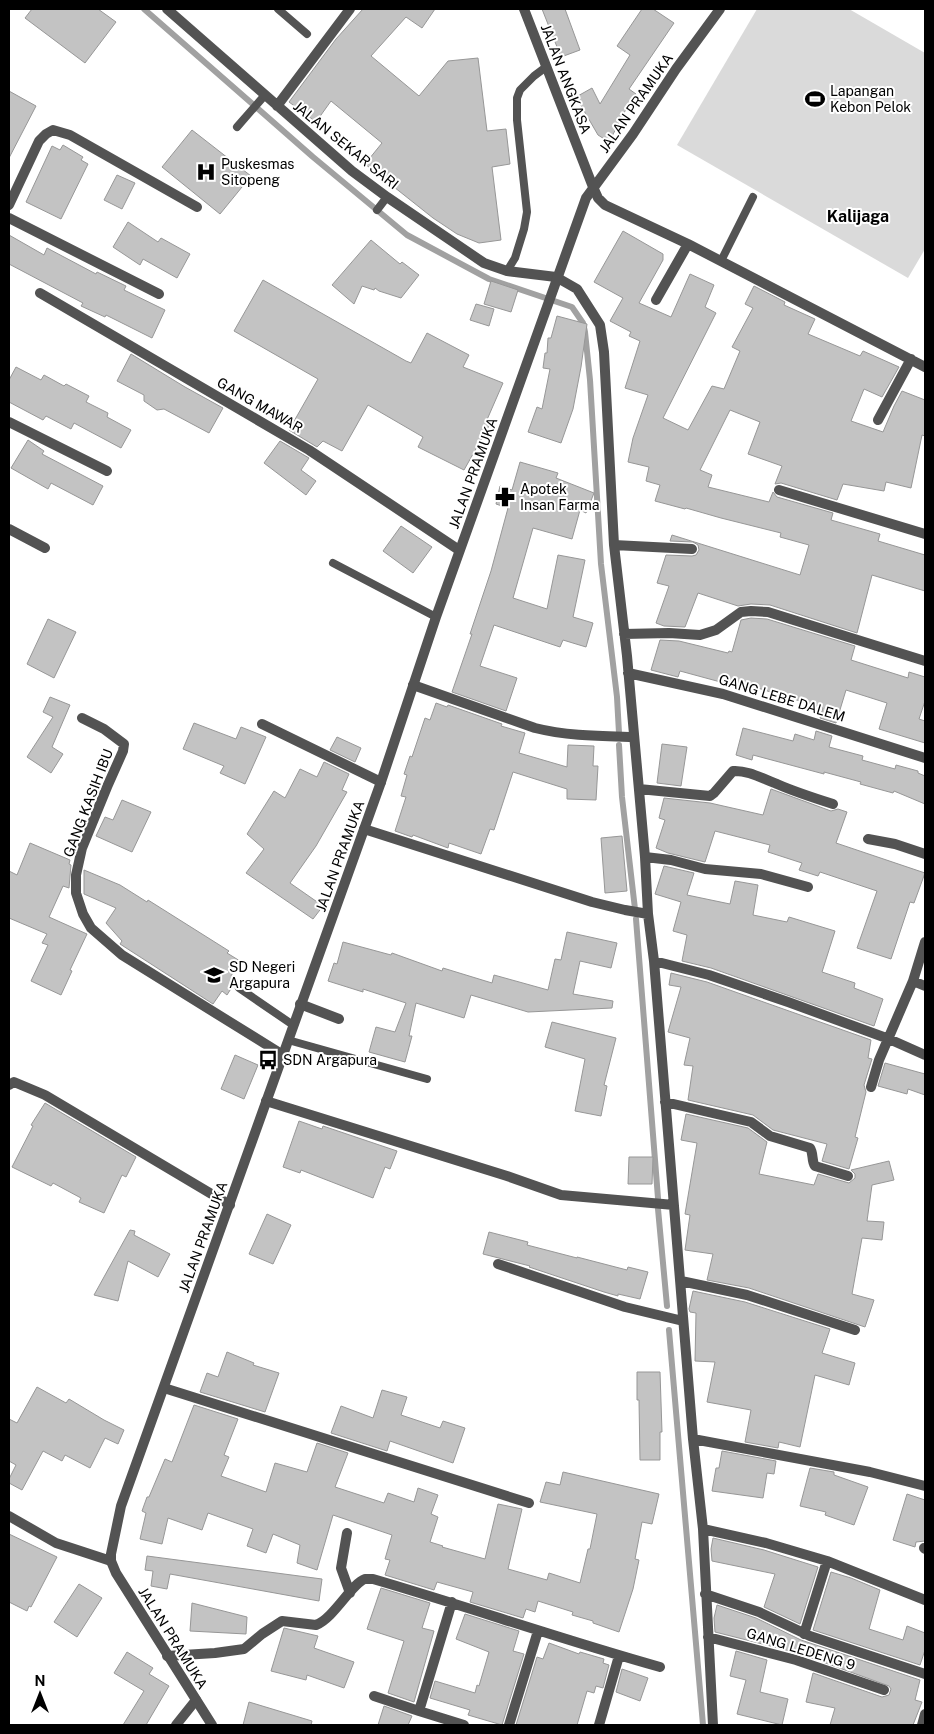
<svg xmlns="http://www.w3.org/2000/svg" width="934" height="1734" font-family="'Public Sans',sans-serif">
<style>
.green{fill:#dadada}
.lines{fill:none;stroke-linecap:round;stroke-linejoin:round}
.stream{stroke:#a1a1a1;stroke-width:6}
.building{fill:#c3c3c3;stroke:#979797}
.service{stroke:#535353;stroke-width:8}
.minor{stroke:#535353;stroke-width:10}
.tertiary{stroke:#535353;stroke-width:10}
.labels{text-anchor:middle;stroke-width:4;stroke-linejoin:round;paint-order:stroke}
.street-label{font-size:14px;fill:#000;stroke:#fff}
.poi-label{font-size:14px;fill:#000;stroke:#fff;text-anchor:start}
.quarter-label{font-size:16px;font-weight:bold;fill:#000;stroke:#fff}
</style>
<rect width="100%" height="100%" fill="#fff"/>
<path class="green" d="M757,9H849L925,53V249L908,278L677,145Z"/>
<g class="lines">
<path class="stream" d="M144,9L313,157L407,235L489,279L572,307L583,323L585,332L590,380L601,564L617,697L619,733
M619,745L622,797L635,909
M636,919L658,1198
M658,1209L667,1306
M669,1330L703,1725"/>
</g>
<path class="building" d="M32,9H98L116,22L85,63L25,18Z
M363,9H435L422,28L406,17L371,56L419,96L448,61L478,58L487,131L506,129L510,164L492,167L501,240L479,243L457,234L433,218L365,164L382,143L331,101L316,122L289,102L336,39Z
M542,9H565L580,50L561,57Z
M642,9H653L674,23L629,89L636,94L620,119H621L609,142L598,135L576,97L592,88L600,104L630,55L617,46Z
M9,91L36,106L9,158Z
M192,130L251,176L220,214L162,167Z
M63,145L83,157L81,160L88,164L61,219L26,202L52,146L60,150Z
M117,175L135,183L122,209L104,200Z
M128,222L158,242L161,238L190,254L177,278L143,259L140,265L113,247Z
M623,231L663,254V260L639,303L671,317L690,274L714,285L705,307L716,313L663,418L688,430L712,386L724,389L740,351L732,347L753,308L745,304L754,286L785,302L784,305L815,319L808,334L860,356L863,351L899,367L882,397L864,389L851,421L883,432L894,406L902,391L925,400V436L922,435L911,488L886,482L884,491L843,484L837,500L781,483L775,484L782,466L748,454L760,422L730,410L700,470L712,475L708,487L769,502L773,492L777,497L833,513L831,520L880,534L878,541L925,555V591L872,575L857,633L770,605L751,604L738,606L698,593L685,627L664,626L656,623L669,586L657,583L666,555L692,556L696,555L699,550L698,545L693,542L670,541L672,535L800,575L809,545L780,537L781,533L721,518L686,508L685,509L655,501L660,485L646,481L649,467L628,462L633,438L648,395L625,388L640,341L629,336L631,332L610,321L623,298L594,282Z
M9,235L44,255L47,248L96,274L97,272L126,286L124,290L165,310L152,338L106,315L105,317L81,306L83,303L9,264Z
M371,240L400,264L402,262L419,275L401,298L379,291L375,288L374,290L362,286L354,304L332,285Z
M263,280L406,361L411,363L427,333L469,355L463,367L503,383L486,422L490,424L464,470L418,447L423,437L368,405L342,451L323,441L317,447L289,430L318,379L234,331Z
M491,281L518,290L511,312L484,304Z
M476,304L494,309L489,326L470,320Z
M557,316L587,324L581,367L573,409L561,443L528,432L537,407L542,409L550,369L543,368L545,353H547L548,338H551Z
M131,354L185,387L223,408L209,433L164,409L157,410L144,401V395L117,381Z
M16,367L41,380L44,375L64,386L66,384L89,396L86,402L108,413L107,417L131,430L121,448L74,423L71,429L46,416L43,420L9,402V380Z
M28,440L44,451L42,454L103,486L93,505L51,483L48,489L11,468Z
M280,441L309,458L301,470L316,481L306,495L264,463Z
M520,462L558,473L556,478L594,493L586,513L580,510L572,539L533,528L513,598L547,609L558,555L585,560L573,617L593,623L586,647L563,640L560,647L494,625L480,666L517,678L506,711L452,692L472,634H470L491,571L508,508L496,504L500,486L512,490Z
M401,526L432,547L413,573L383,551Z
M751,618L767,619L855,646L851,660L908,678L909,672L925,677V701L919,719L925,721V743L879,729L887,703L846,690L836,723L820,718L823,708L751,686L750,690L680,671L678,677L651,670L660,640L679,641L728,653L729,651L732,652L741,620Z
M48,619L76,632L54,678L27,664Z
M50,697L70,705L52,747L63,754L51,773L27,757L53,717L43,712Z
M436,703L447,707L448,705L502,724L501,726L525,733L519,753L567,767L568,745L594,746L593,766H598L596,800L567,799V789L513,772L494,830L490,829L481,854L449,843L448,848L413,835L412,837L395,831L406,797L401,796L407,775L404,774L410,756L412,757L425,718L430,720Z
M194,723L236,739L241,727L266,737L245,784L220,773L224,766L183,749Z
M743,728L793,741L795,734L814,740L816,731L832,736L829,747L863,756L862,760L895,769L896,765L918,771V773L925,776V804L894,791L893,793L860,784L861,782L824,772V774L753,755L752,760L736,755Z
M337,737L361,748L355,762L330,750Z
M662,744L687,747L681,786L657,783Z
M324,762L349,774L342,790L347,792L316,846L290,883L323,906L313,919L246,873L264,849L247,834L274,791L285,798L300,769L317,777Z
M771,789L831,811L838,809L847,812L836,843L925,873L914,903L910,902L891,959L857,948L877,891L820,872L818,876L799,870L802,863L768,852L770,845L715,831L705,862L668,853L656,848L665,820L659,818L664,798L710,803L763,815Z
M122,800L151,812L132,852L96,836L105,817L113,820Z
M622,836L627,891L605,893L601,838Z
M30,843L70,860L69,864L71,865L69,888L63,886L49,917L87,934L70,970L72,971L61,995L31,981L48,945L42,943L47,934L9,918V871L17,875Z
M664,866L694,873L687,895L730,904L735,881L758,885L753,915L787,922L789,917L835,931L822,972L855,983L854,988L883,999L874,1026L711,968L682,961L687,935L673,931L681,902L655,894Z
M84,870L120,885L147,902L148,900L229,951L227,953L240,961L231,976L237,979L227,995L222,991L213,1004L120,944L122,941L106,923L116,908L84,894Z
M567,932L617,943L611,968L580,961L573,994L613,1001L612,1008L528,1012L471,995L464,1018L416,1003L409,1036H412L405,1062L369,1052L376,1027L395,1032L406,1003L363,989V992L328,981L334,963L337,964L343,942L391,955L392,953L442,971L443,968L492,983L494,975L548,990L555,959L561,960Z
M671,973L707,982L871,1040L868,1058L872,1059L864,1085L866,1092L855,1137L858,1138L849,1169L822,1161L827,1144L773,1130L753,1115L688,1100L693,1066L684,1065L690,1038L668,1032L681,987L669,985Z
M552,1022L616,1038L604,1085L607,1086L601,1116L575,1111L585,1059L545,1047Z
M235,1055L258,1065L244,1099L221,1089Z
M885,1063L925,1074V1095L908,1089L907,1094L878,1086Z
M45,1103L136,1157L126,1177L122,1175L104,1213L79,1202L81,1198L53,1183L51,1186L12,1167L33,1126L31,1125Z
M686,1114L748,1128L767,1142L759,1174L814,1185L818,1174L849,1183L855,1178V1174L851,1170L889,1161L894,1180L872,1185L867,1221L884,1222L882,1240L862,1238L852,1294L874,1300L865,1327L749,1288L707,1280L713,1254L685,1250L690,1215L685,1214L697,1143L681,1140Z
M299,1121L322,1129L323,1126L397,1151L390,1169L385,1167L373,1198L301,1170L300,1173L283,1167Z
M629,1157H653L652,1184H628Z
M267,1214L291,1225L273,1264L249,1254Z
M130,1230L135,1231L134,1235L170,1254L158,1277L128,1261L118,1301L94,1295Z
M489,1232L528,1242L527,1245L577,1258V1257L627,1270L628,1267L648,1272L640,1299L618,1294V1296L604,1292L529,1267L530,1266L483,1254Z
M693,1291L745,1302L830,1329L822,1353L855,1363L849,1385L815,1375L800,1447L779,1442L778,1448L745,1442L751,1410L707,1402L715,1362L695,1361L696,1313L690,1312L689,1309Z
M227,1352L254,1363L253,1365L279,1373L265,1412L200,1392L207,1373L218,1377Z
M637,1372H660L662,1432H660V1460H640L639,1400H637Z
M37,1387L66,1403L69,1399L104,1420L124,1430L118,1444L105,1438L90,1468L65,1455L62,1461L43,1451L22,1490L9,1483V1479L16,1465L9,1461V1419L17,1423Z
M382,1390L407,1397L401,1415L440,1428L443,1421L465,1428L453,1463L390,1441L387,1451L331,1433L341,1406L373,1418Z
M194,1405L238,1419L224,1455L229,1457L221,1476L266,1492L275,1463L307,1472L317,1443L348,1453L335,1487L384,1503L388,1493L414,1502L418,1488L438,1495L431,1514L438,1517L430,1542L443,1546L442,1547L485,1559L498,1504L522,1509L508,1569L547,1580L549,1573L580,1583L588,1549H590L597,1514L540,1502L546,1482L560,1485L563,1472L659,1494L652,1524L642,1522L635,1559L639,1560L633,1589L619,1632L593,1623V1621L572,1615L573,1612L538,1601L535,1612L526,1609L523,1618L470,1602L473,1592L437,1582L434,1590L385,1575L390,1560L385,1559L392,1535L333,1515L317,1570L297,1563L300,1545L273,1534L266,1553L247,1546L253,1529L208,1513L202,1530L168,1518L162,1544L140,1539L146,1513L142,1511L147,1497H149L165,1459L172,1462Z
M722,1451L776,1461L774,1474L767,1473L763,1498L712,1491L716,1468H719Z
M810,1468L834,1472V1475L868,1487L854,1525L825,1515L826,1512L800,1506Z
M907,1494L925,1500V1541L916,1542L915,1547L893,1540Z
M9,1534L57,1557L31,1607L29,1606L27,1611L9,1602Z
M713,1538L764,1550L818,1567L800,1624L764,1607L775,1574L712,1561L711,1549Z
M147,1556L322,1579L319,1601L170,1574L167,1589L151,1586L153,1571L145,1570Z
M831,1572L851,1578L880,1590L869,1629L903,1640L907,1626L925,1633V1650L920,1665L813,1630Z
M79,1584L102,1598L77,1637L54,1622Z
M381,1588L430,1603L422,1628L434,1631L414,1702L388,1693L404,1641L367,1629Z
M192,1603L247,1617L246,1634L190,1631Z
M717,1605L756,1618L801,1640L920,1680L915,1700L922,1702L913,1725H830L835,1708L806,1702L813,1673L882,1697L889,1695L891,1689L889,1686L798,1653L715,1632L714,1618Z
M465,1614L519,1631L513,1651L524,1654L502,1725L468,1715L470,1710L430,1698L435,1681L475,1693L477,1685L479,1686L489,1652L456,1639Z
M284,1628L318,1636L314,1648L354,1662L344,1688L307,1675L306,1680L271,1671Z
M549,1643L579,1654L580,1652L604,1659L603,1663L609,1665L603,1688L596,1686L594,1693L587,1691L577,1725H516L537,1657L543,1659Z
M736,1651L767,1660L760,1692L788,1699L782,1725L737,1714L746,1680L730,1676Z
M127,1652L153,1668L149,1674L169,1686L146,1725H123L144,1691L114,1673Z
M622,1669L648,1678L640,1701L616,1692Z
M249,1702L312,1721L311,1725H243Z
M384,1706L412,1716L408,1725H378Z"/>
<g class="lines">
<path class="service" d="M278,9L307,34
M237,127L265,95
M377,210L387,197
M721,261L753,197
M507,271L515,258L524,229L527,212L517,120V98L520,90L534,76L546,67
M333,563L436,617
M239,988L293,1025
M288,1040L427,1079"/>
<path class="minor" d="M167,9L352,171L387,197L484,263L507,271L556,277L577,289L600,325L604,352L614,545L627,656L645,857L648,914L654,961L693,1439L703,1529L713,1725
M277,106L350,9
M593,187L598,198L605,205L688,244L925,367
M9,205L39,141L46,134L53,130L70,135L197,207
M9,218L159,294
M40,293L309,450L459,550
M656,300L688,244
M878,420L911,359
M9,422L107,471
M779,490L925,534
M9,529L45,548
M614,545L692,549
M624,634L669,633L700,635L716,630L741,612L751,611L768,612L925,661
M628,673L723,694L925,758
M413,685L535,728C567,736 601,736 634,737
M82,718L104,729L124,744L123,751L107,787L82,848L76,875V893L83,914L91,928L122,955L283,1055
M262,724L381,782
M639,789L710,796L714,793L733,771C748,770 763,779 777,784C795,792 814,798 833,804
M364,829L592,902L625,910L648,914
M868,839L895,844L925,854
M645,857L671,860L705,869L761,874L808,887
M654,961L709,975L788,1002L889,1039L925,1055
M913,981L925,986
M300,1004L339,1019
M9,1085L14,1082L45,1095L230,1205
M871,1087L879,1060L913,981L925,942
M266,1101L507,1176L561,1195L674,1205
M665,1102L751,1122L770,1136L810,1148C814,1154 811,1160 815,1166L848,1176
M498,1264L625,1307L683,1321
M681,1281L747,1295L855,1330
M164,1388L529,1503
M693,1439L870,1472L925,1486
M9,1516L56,1543L111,1561
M703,1529L766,1543L827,1561L925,1600
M347,1533L341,1568L350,1593
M924,1548L925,1549
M705,1594L759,1612L810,1636L925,1674
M452,1602L419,1711L464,1725
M804,1634L827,1561
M708,1637L796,1660L884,1690
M167,1656L215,1653L244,1649L262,1634L282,1621L316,1625C334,1618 352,1583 365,1579C368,1579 370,1579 373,1579C469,1607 563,1640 660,1667
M374,1696L419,1711
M176,1725L196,1700
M509,1725L538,1631
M599,1725L619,1656
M922,1725L925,1714"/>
<path class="tertiary" d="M524,9L593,187
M212,1725L116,1573L111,1561V1554L121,1506L381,782L436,617L586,198L633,134L676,69L720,9"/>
</g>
<defs>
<symbol id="stadium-bare" viewBox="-9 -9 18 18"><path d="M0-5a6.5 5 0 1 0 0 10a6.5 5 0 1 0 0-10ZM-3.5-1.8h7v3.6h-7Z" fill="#000" stroke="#fff" stroke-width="2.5" paint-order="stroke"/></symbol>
<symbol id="hospital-bare" viewBox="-9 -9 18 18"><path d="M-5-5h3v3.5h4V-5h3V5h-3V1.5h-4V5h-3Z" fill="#000" stroke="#fff" stroke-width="2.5" paint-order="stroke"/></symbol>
<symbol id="pharmacy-bare" viewBox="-9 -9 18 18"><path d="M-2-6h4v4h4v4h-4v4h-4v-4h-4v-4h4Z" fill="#000" stroke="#fff" stroke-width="2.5" paint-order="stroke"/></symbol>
<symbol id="school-bare" viewBox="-9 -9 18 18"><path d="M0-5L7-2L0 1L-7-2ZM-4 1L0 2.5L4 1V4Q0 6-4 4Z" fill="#000" stroke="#fff" stroke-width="2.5" paint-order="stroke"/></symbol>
<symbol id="bus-bare" viewBox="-9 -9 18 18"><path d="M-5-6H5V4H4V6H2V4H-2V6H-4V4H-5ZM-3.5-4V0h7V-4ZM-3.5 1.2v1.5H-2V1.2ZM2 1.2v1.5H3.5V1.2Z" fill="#000" stroke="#fff" stroke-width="2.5" paint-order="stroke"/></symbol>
</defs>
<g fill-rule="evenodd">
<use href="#stadium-bare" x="801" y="85" width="28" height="28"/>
<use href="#hospital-bare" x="192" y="158" width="28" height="28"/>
<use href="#pharmacy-bare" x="491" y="483" width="28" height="28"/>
<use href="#school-bare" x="200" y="961" width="28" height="28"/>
<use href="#bus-bare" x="254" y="1046" width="28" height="28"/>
</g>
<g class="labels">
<g class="street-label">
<text transform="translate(566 79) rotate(69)" y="5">JALAN ANGKASA</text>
<text transform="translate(636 103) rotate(-55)" y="5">JALAN PRAMUKA</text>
<text transform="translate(346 145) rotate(39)" y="5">JALAN SEKAR SARI</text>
<text transform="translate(260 405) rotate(30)" y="5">GANG MAWAR</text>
<text transform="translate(473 473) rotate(-70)" y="5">JALAN PRAMUKA</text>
<text transform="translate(782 698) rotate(17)" y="5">GANG LEBE DALEM</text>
<text transform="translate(88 803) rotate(-69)" y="5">GANG KASIH IBU</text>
<text transform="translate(340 856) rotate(-70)" y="5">JALAN PRAMUKA</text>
<text transform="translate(203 1237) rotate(-70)" y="5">JALAN PRAMUKA</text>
<text transform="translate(173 1638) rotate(58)" y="5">JALAN PRAMUKA</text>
<text transform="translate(801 1649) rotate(17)" y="5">GANG LEDENG 9</text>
</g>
<g class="poi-label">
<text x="830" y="96">Lapangan<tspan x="830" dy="16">Kebon Pelok</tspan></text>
<text x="221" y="169">Puskesmas<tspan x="221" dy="16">Sitopeng</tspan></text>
<text x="520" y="494">Apotek<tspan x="520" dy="16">Insan Farma</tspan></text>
<text x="229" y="972">SD Negeri<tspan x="229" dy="16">Argapura</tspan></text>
<text x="283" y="1065">SDN Argapura</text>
</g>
<g class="quarter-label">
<text x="858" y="222">Kalijaga</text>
</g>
</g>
<rect width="934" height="1734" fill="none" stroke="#000000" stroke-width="20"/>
<g transform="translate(40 1694)" stroke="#ffffff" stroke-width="4" paint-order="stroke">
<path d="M0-4L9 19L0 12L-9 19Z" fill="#000000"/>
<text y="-8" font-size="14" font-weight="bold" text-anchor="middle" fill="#000000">N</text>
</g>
</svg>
